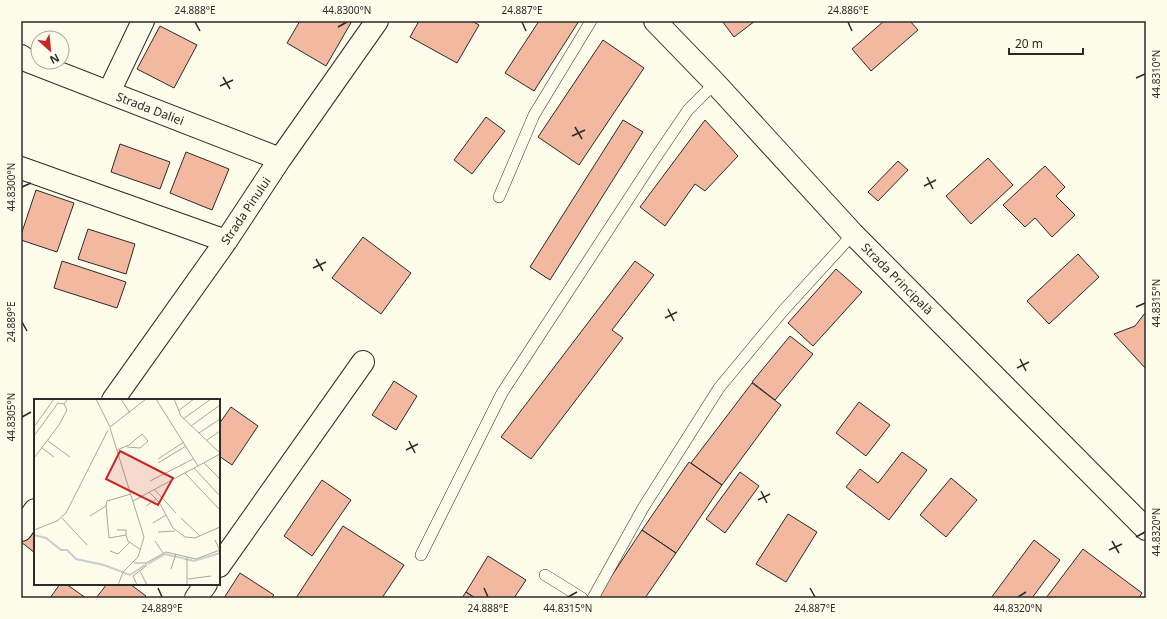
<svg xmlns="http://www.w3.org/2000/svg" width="1167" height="619" font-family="'Noto Sans',sans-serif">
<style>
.building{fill:#f2b8a0;stroke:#2b2b2b}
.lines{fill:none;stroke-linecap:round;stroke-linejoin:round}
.service-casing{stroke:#2b2b2b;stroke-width:12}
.minor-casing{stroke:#2b2b2b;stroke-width:24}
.secondary-casing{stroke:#2b2b2b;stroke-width:24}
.service{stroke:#fdfbea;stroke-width:11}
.minor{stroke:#fdfbea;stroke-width:22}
.secondary{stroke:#fdfbea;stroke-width:22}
.ticks{fill:none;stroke:#2b2b2b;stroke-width:1.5}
.labels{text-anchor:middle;stroke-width:3;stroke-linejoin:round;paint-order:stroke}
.street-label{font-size:12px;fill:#2b2b2b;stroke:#fdfbea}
.inset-river{fill:none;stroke:#c7d0d0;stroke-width:2}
.inset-road{fill:none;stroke:#a9a89e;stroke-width:1}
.view{fill:#c62828;fill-opacity:0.15;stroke:#c62828;stroke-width:2}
.inset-edge{fill:none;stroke:#2b2b2b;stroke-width:2}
.neatline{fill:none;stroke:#2b2b2b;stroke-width:1.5}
.ticks-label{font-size:10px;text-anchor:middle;fill:#2b2b2b}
</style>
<rect width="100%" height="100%" fill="#fdfbea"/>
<path class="building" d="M300,21H352L326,66L287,43Z
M419,21H472L479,25L457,63L410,37Z
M539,21H579L534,91L505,73Z
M722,21H755L734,37Z
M884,21H910L918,30L871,71L852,49Z
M160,26L197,45L174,88L137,69Z
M603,40L644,68L579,165L538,137Z
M486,117L505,131L472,174L454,160Z
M623,120L643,132L550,280L530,267Z
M705,120L738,156L705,191L695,184L665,226L640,207Z
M120,144L170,162L160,189L111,172Z
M186,152L229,169L212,210L170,193Z
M988,158L1013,185L971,224L946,196Z
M898,161L908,170L878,201L868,192Z
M1045,166L1065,187L1056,196L1075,215L1052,237L1035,218L1025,227L1003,205Z
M36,190L74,203L57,252L21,240V235Z
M88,229L135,244L126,274L78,259Z
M363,237L411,273L381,314L332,278Z
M1078,254L1099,277L1049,324L1027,301Z
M62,261L126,282L117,308L54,288Z
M635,261L654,275L612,330L623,338L531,459L501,437Z
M836,269L862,292L813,346L788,323Z
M1145,313L1146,314V369L1114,334L1135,326Z
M790,336L813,354L775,400L752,382Z
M394,381L417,396L396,430L372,415Z
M752,383L781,405L722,485L691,463Z
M859,402L890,425L866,456L836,433Z
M231,407L258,426L232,465L219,456V424Z
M902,452L927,470L889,520L846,487L860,469L878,483Z
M689,462L722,485L676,553L642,530Z
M740,472L759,486L725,533L706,519Z
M951,478L977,500L946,537L920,515Z
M322,480L351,500L312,556L284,536Z
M788,514L817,532L786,582L756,564Z
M35,523V553L21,542Z
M343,526L404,565L382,598H296Z
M642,530L676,553L645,598H597Z
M1034,540L1060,560L1032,598H991Z
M1083,549L1142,593L1139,598H1046Z
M488,556L526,580L514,598H475L466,592Z
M240,573L274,595L271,598H224Z
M60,584H66L86,598H50Z
M107,584H130L146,596L144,598H96Z
M466,592L475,598H462Z"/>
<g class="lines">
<defs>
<path id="service" d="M499,197L534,115L591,21
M421,555L502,393L652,163L688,110L715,83
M545,575L582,598
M593,598L643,508L719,388L782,312L853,234"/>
<path id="minor" d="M21,56L28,61L280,159
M109,92L143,21
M21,168L226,241
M113,400L226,241L280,159L377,21
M21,530L35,510
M219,566L363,362
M196,598L206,584"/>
<path id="secondary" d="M655,21L715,83L853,234L1146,529"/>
</defs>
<use href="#service" class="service-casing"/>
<use href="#minor" class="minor-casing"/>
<use href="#secondary" class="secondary-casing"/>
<use href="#service" class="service"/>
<use href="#minor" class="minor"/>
<use href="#secondary" class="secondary"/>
</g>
<path class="ticks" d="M195,22L200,31M522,22L526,31M848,22L852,31M338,27L347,22M223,77L230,89M1136,78L1145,74M220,86L233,80M575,127L582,139M572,136L585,130M927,177L933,189M924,186L936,180M22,187L31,183M316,259L323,271M313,268L326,262M1136,307L1145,303M668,309L674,321M665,318L677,312M22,322L27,331M1020,359L1026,371M1017,368L1029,362M22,417L31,412M409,441L415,453M406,450L418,444M761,491L767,503M758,500L770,494M1136,537L1145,532M1112,541L1119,553M1109,550L1122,544M158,588L162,597M484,588L488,597M810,588L815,597M568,597L577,592M1018,597L1026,592"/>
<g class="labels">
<g class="street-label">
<text transform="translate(150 109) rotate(21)" y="4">Strada Daliei</text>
<text transform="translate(246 211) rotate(-56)" y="4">Strada Pinului</text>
<text transform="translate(897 279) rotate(45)" y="4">Strada Principală</text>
</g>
</g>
<g transform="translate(34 399)">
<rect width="186" height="186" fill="#fdfbea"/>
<path class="inset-river" d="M0,136L12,139L27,151H33L42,160L70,166L96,176L111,166M114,165L131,155L160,162L186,154"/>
<path class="inset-road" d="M62,0L76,28M87,0L96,14M122,0L164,67M140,0L147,17L186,54M144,12L160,0M149,20L177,0M157,27L186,6M0,28L20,0M76,28L112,0M76,29L110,138L104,158L89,173L84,186M165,34L186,20M0,37L24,4L30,5M173,41L186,32M14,42L36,58M8,49L20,58M83,51L95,46L108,35L114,42L106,49L93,48M0,59L25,26L33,11L30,5L34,0M124,60L150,43M124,64L152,47M170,64L186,80M160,69L186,97M151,74L186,111M116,82L159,60M120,90L142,114M115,93L125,103L139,129L151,138L161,139L186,128M99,102L186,55M72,106L75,139L92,136L94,142L107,151M112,107L122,100M56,117L72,107L73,102L97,95M28,119L53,146M147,119L166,137M119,124L132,116M0,131L23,122L32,114L74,31M83,131H92V136M124,133L141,132M181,141L186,152M121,142L129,154M76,152L84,155L96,143M100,164H112L132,153L162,160L186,151M137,170L142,155M106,172L113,186M154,180L177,177M103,186L99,177L112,167V164M153,186V158"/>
<path class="view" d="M86,52L139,79L124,106L72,80Z"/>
<rect width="186" height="186" class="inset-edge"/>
</g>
<rect width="1167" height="619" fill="none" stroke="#fdfbea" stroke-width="44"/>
<g transform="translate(50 50) rotate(153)"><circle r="19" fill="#fdfbea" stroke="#a9a89e"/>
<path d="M0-3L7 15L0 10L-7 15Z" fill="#c62828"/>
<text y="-6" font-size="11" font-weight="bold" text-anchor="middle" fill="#2b2b2b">N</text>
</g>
<path d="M1009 48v6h74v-6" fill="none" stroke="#2b2b2b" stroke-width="2"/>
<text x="1015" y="48" font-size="12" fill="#2b2b2b" stroke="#fdfbea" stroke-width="3" paint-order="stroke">20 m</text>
<rect x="22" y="22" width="1123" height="575" class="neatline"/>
<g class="ticks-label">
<text x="195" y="14">24.888°E</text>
<text x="347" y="14">44.8300°N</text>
<text x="522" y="14">24.887°E</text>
<text x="848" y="14">24.886°E</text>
<text transform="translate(1156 74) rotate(-90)" y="4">44.8310°N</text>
<text transform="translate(11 187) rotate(-90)" y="4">44.8300°N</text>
<text transform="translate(1156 303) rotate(-90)" y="4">44.8315°N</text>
<text transform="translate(11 322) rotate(-90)" y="4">24.889°E</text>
<text transform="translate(11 417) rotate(-90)" y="4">44.8305°N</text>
<text transform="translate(1156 532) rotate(-90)" y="4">44.8320°N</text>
<text x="162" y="612">24.889°E</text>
<text x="488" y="612">24.888°E</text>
<text x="568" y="612">44.8315°N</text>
<text x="815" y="612">24.887°E</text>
<text x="1018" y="612">44.8320°N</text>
</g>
</svg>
